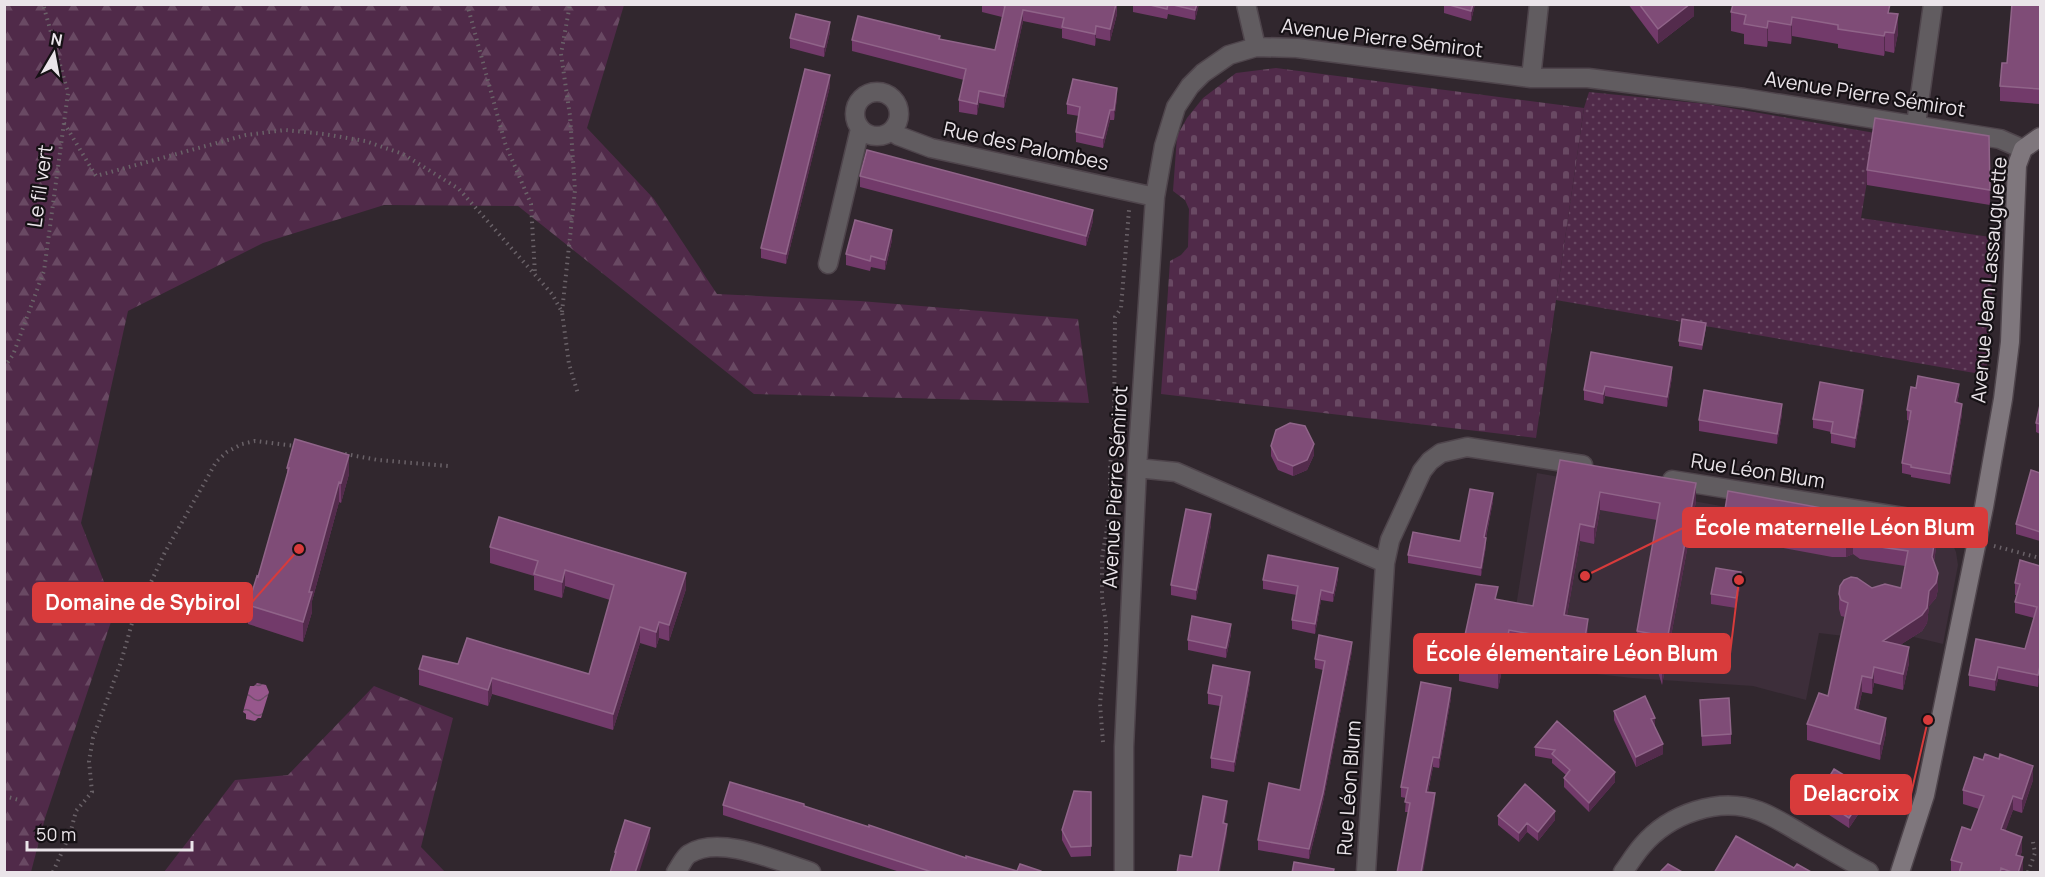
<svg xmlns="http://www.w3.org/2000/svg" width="2045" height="877" font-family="Manrope,sans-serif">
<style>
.built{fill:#3d2e3a}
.grass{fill:url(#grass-dots)}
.forest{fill:url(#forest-firs)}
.cemetery{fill:url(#cemetery-stones)}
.water{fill:url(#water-waves)}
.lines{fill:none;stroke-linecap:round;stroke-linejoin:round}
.street-casing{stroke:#4f454c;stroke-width:21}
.secondary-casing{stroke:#4f454c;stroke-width:21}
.path{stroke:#6a6268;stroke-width:4;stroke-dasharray:1.5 4.5;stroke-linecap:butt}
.street{stroke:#615c60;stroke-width:18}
.secondary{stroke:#7f777d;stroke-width:18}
.wall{fill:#723a6a}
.shaded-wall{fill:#532b4c}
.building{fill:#7f4c77;stroke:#906489;stroke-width:1.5}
.labels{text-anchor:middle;stroke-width:4.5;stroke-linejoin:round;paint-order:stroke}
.street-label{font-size:20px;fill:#eae4e9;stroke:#161115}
.leader{fill:none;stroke:#d83b3b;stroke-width:2}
.callout-dot{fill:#d83b3b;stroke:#161115;stroke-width:2}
.callout{fill:#d83b3b;stroke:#d83b3b;stroke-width:2}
.callout-label{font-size:21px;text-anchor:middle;font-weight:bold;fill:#fff}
</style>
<defs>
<pattern id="grass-dots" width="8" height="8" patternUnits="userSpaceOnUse" patternTransform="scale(1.5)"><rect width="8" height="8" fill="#502a49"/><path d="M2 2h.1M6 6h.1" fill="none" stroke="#694963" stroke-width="1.8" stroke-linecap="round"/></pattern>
<pattern id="forest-firs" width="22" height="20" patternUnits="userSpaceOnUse" patternTransform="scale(1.5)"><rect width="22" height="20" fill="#502a49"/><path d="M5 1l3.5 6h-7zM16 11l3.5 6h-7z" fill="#694963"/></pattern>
<pattern id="cemetery-stones" width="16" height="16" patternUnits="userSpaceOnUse" patternTransform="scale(1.5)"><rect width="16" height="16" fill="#502a49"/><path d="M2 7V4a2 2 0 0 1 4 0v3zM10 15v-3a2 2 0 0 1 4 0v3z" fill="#694963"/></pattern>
<pattern id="water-waves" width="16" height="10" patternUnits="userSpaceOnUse" patternTransform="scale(1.5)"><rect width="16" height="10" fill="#97578c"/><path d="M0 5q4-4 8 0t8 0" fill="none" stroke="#6e4e69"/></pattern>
</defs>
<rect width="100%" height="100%" fill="#31272e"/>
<path class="built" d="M1537,473L1838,527L1843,517L1942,535L1951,541L1956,552L1958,565L1943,644L1868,626L1844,636L1819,633L1806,700L1753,686L1632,678L1507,664Z"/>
<path class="grass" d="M1589,92L1707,104L1875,133L1861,218L1990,237L1992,296L1986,375L1556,300L1584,108Z"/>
<path class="forest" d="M5,4L624,5L587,128L654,199L717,294L860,301L1078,319L1089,403L754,394L518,206L384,205L263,243L128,311L81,523L115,610L45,818L31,872H5Z
M374,686L453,718L421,847L445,872H164L235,780L288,775Z"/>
<path class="cemetery" d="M1276,68L1584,108L1536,438L1161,394L1170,261L1181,255L1188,247L1189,209L1185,200L1173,191L1177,136L1187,118L1203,98L1236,73Z"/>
<path class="water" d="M257,683L266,685L269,692L261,718H258L255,721L246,719V714L243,712L250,686H254Z"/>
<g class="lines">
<defs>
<path id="street" d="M1246,4L1256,47
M1531,78L1539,4
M855 114a22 22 0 1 1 44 0a22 22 0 1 1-44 0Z
M1916,124L1933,4
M891,131L899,136L931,148L1155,197
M828,264L860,129
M1137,468L1176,472L1385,563
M1672,480L1979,529
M676,872C680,867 684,857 689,854C720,834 779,862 811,872
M1124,872V747L1137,468L1155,197L1164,146L1176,107L1190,86L1203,73L1229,55L1256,47L1297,48L1531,78H1588L1744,98L2000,139L2023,149
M1366,872L1385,563L1390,540L1422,471L1430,461L1441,453L1467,447L1583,465
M1623,872C1629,864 1635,854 1642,846C1669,814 1719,796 1759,811C1775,817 1790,827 1804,835C1826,848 1847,860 1869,872"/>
<path id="secondary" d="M1900,872L1925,795L1984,507L2003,399L2010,342L2017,165L2023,149L2040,137"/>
</defs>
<use href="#street" class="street-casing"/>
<use href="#secondary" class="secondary-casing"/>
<path class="path" d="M467,4L505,143L531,204L535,274
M64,123L96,176L246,135L285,130L324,134L365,141L403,154L459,189L552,294L562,312L569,364L578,394
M562,312L575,190L570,116L561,54L570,4
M4,367L13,355L44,271L68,93L43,4
M345,454L378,460L448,466
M1994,546L2040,558
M1103,742L1100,704L1106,647V623L1102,597V558L1110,511V466L1114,430L1115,317L1121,308L1129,210
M4,796L19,800
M53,872L70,834L76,811L92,792L89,761L93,738L121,662L132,623L165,552L206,480L216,462L227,452L242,444L255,441L296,446
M2028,872L2035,853L2033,842"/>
<use href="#street" class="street"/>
<use href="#secondary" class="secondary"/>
</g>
<path class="wall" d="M982,4H1117V14L1110,41L1096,38L1095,46L1062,38V29L1023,21L1004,108L979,103L977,115L959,112V100L964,80L852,51V40L940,39L995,50L1002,17L982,12Z
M1133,4H1199L1195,20L1168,14L1167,19L1133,12Z
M1444,4H1475L1471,21L1444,13Z
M1628,4H1694V16L1658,44Z
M2040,5V104L2000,101V86L2007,63Z
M1731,12L1890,13L1898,33L1894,53L1885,51L1884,56L1838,48V44L1792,36L1791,44L1768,41L1767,47L1744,44V34L1731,31Z
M830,32L824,57L790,48V38Z
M830,86L786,264L761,258V248Z
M1117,98L1114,120H1110L1103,148L1076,142V132L1079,116L1067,114V104Z
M1989,136L1990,205L1867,185V170Z
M860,176L1093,221L1086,246L860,187Z
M892,240L885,270L871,267L870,271L846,265V254Z
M1706,328L1702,350L1679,346V341Z
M1672,367V377L1667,407L1605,396L1603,404L1584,400V390Z
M1959,394L1957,403L1962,414L1950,484L1911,477V475L1902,473V463L1910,421L1907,420V410Z
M1863,400L1855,448L1831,443V432L1813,428V419Z
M2040,405V434L2036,432V423Z
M1782,414L1777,444L1699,431V420Z
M1271,446L1314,455L1307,470L1293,476L1278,470L1271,456Z
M1560,460L1696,501L1662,685L1652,652L1637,649V631L1657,520L1600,510L1594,544L1580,541L1567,615L1588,637L1584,661L1509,648L1507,657L1505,656L1498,689L1459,681V663L1498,600L1533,606Z
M287,468L349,474L341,503L339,502L312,601V612L303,642L248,624V605L258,577L287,475Z
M2040,473V541L2016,534V524Z
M1493,501L1486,538V546L1481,576L1408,563V555L1460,541Z
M1856,517L1919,531L1936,548L1934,562L1938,589L1936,598L1929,606L1927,623L1922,631L1900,645L1909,663L1903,690L1874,683L1872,694L1862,692L1858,710L1886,733L1880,760L1807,740V724L1828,696L1845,617L1841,616L1839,609V594L1872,588H1901L1905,566L1860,559L1853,554L1846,557H1832L1723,537V522Z
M1211,525L1196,600L1171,595V585Z
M490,547L686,589L669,641L659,638L656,648L640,643L613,730L492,694L488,706L419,685V669L458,664L589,674L610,600L565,586L562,598L534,590V576L490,563Z
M2040,566L2038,687L1998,679L1995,691L1969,686V675L2025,649L2034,618L2015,613V602L2017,595H2015V583Z
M1338,578L1333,602L1321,600L1315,634L1292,629V620L1297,595L1263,589V580Z
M1741,582L1736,608L1711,604V594Z
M1231,634L1226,658L1188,650V640Z
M1352,651L1323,802L1309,859L1258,850V840L1300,790L1323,670L1315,668V659Z
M1250,682L1234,772L1211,768V758L1220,706L1208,704V693Z
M1451,698L1439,768L1433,767L1428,792L1435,803L1408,812H1405L1406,798L1401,797V787Z
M1700,700L1731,734V744L1702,746Z
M1614,711L1655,727L1663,754L1636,767L1614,720Z
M1557,721L1615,782L1589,812L1564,787V778L1566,775L1552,763V759L1535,756V747Z
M2033,780L2022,813L2013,810L2005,831L2022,851L2020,857L2022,873H1951V860L1971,830L1979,809L1963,804V790Z
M1091,792V856L1071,857L1062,840V830Z
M1817,797L1868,800L1849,828L1817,807Z
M723,805L804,806L966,858L1017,871L1041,873H903L723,815Z
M1498,816L1555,820L1538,841L1527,832L1519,842L1498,825Z"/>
<path class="shaded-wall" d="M1116,4L1117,14L1110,41V29Z
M1197,4H1199L1195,20V10Z
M1473,4H1475L1471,21V11Z
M1690,4H1694V16L1658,44V29Z
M1023,10V21L1004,108V96Z
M1898,14V33L1894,53V33Z
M1792,17V36L1791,44V25Z
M1768,21V41L1767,47V28Z
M830,22V32L824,57V47Z
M1096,26V38L1095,46V34Z
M1885,32V51L1884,56V36Z
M830,75V86L786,264V254Z
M1117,88V98L1114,120V110Z
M979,91V103L977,115V104Z
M1110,110V120L1103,148V138Z
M1093,210V221L1086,246V236Z
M892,230V240L885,270V260Z
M1672,367V377L1667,407V397Z
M1959,384V394L1955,413V402Z
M1605,386V396L1603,404V394Z
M1863,390V400L1855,448V438Z
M1782,404V414L1777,444V434Z
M1962,404V414L1950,484V474Z
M1314,444V455L1307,470L1293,476V466Z
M349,455V474L341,503V483Z
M339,482V502L312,601V612L303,642V622L309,592Z
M1696,483V501L1662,685V668Z
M1600,492V510L1594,544V527Z
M1493,493V501L1484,546V537Z
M1211,514V525L1196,600V590Z
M1580,524V541L1564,632V615Z
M1936,533V548L1932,572V557Z
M1486,538V546L1481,576V568Z
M1853,539V554L1846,557V542Z
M1338,568V578L1333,602V593Z
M565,570V586L562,598V582Z
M1741,572V582L1736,608V598Z
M686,573V589L669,641V625Z
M1938,573V589L1936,598L1929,606L1927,623L1922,631L1883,656V641L1929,591Z
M1321,590V600L1315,634V624Z
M1588,619V637L1584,661V644Z
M659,622V638L656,648V632Z
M1231,624V634L1226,658V648Z
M640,627V643L613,730V714Z
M1509,630V648L1507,657V640Z
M1505,639V656L1498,689V671Z
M1352,642V651L1323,802L1309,859V849Z
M1909,647V663L1903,690V674Z
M2040,666V678L2038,687V675Z
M1874,667V683L1872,694V678Z
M1998,667V679L1995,691V680Z
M1250,672V682L1234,772V762Z
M1862,676V692L1855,725V709Z
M492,678V694L488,706V690Z
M1451,688V698L1439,768V758Z
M1655,718V727L1651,719Z
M1886,718V733L1880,760V744Z
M1663,744V754L1636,767V757Z
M1433,757V767L1426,801V792Z
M2033,766V780L2022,813V799Z
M1615,772V782L1589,812V803Z
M1868,790V800L1849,828V818Z
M1435,793V803L1423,873H1421Z
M2013,796V810L2001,844V829Z
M1227,801V812L1223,833V823Z
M1555,811V820L1538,841V832Z
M1527,823V832L1519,842V833Z
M1227,824V834L1220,873H1218Z
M650,828V838L639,873H635Z
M2022,837V851L2016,869V855Z
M2023,857V872L2022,873H2018Z"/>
<path class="building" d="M999,4H1116L1110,29L1096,26L1095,34L1062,27L1064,18L1023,10L1004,96L979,91L977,104L959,100L966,69L852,40L858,16L940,36L939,39L995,50L1005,6Z
M1146,4H1168L1167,9Z
M1169,4H1197L1195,10Z
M1446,4H1473L1471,11Z
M1639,4H1690L1658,29Z
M1733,4H1890L1888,13L1898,14L1894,33L1885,32L1884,36L1838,29V25L1792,17L1791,25L1768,21L1767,28L1744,24L1746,15L1731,12Z
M2012,4L2040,5V89L2000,86L2002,63H2007Z
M796,14L830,22L824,47L790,38Z
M805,69L830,75L786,254L761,248Z
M1073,79L1117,88L1114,110H1110L1103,138L1076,132L1080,107L1067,104Z
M1875,118L1989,136L1990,190L1867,170Z
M867,150L1093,210L1086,236L860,176Z
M855,220L892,230L885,260L871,256L870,261L846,254Z
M1682,319L1706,323L1702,345L1679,341Z
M1591,352L1672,367L1667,397L1605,386L1603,394L1584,390Z
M1918,376L1959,384L1955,402L1962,404L1950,474L1911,467V465L1902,463L1911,411L1907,410L1911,387L1916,388Z
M1820,382L1863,390L1855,438L1831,433L1833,422L1813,419Z
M1704,390L1782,404L1777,434L1699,420Z
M2040,405V424L2036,423Z
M1290,423L1305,426L1314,444L1307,460L1293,466L1278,460L1271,446L1276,430Z
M295,439L349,455L341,483L339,482L309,592H312L303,622L248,605L257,576L258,577L289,468H287Z
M1560,460L1696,483L1662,668L1652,634L1637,631L1660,503L1600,492L1594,527L1580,524L1564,615L1588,619L1584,644L1509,630L1507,640L1505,639L1498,671L1459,663L1476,584L1498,587L1495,599L1533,606Z
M2031,470L2040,473V532L2016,524Z
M1470,489L1493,493L1484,537L1486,538L1481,568L1408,555L1413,532L1460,541Z
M1728,491L1838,511L1852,512L1856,517L1863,514L1919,524L1918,530L1936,533L1932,557L1938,573L1936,583L1929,591L1927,608L1922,615L1883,641L1909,647L1903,674L1874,667L1872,678L1862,676L1855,709L1886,718L1880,744L1807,724L1819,693L1828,696L1848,603L1841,600L1839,594L1840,586L1844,580L1851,577L1857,578L1872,588L1885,584L1901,588L1908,551L1860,544L1853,539L1846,542H1832L1723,522Z
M1186,509L1211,514L1196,590L1171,585Z
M499,517L686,573L669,625L659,622L656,632L640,627L613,714L492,678L488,690L419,669L423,656L458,664L467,638L589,674L614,585L565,570L562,582L534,574L538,561L490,547Z
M1268,555L1338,568L1333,593L1321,590L1315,624L1292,620L1298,586L1263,580Z
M2020,560L2040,566V666L2038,675L1998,667L1995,680L1969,675L1976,639L2025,649L2037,607L2015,602L2020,584L2015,583Z
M1716,568L1741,572L1736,598L1711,594Z
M1192,616L1231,624L1226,648L1188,640Z
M1319,635L1352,642L1323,793L1309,849L1258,840L1269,783L1300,790L1325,661L1315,659Z
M1213,665L1250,672L1234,762L1211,758L1222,696L1208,693Z
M1421,682L1451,688L1439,758L1433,757L1426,792L1435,793L1421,873H1397L1410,803L1405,802L1408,788L1401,787Z
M1645,696L1655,718L1651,719L1663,744L1636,757L1614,711Z
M1729,698L1731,734L1702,736L1700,700Z
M1557,721L1615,772L1589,803L1564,778L1570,770L1552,754L1555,750L1535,747Z
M1985,754L1999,759L2000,754L2033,766L2022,799L2013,796L2001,829L2022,837L2016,855L2023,857L2018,873H2014L2001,868L2000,873H1959L1962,863L1951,860L1962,827L1971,830L1984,796L1963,790L1974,757L1983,760Z
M1834,769L1868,790L1849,818L1817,797Z
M730,782L804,804V806L869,827V825L966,858V856L1017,871L1020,864L1041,871V873H935L723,805Z
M1525,784L1555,811L1538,832L1527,823L1519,833L1498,816Z
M1074,791L1091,792V846L1071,847L1062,830Z
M1203,796L1227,801L1223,823L1227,824L1218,873H1177L1180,855L1192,857Z
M625,820L650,828L635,873H610L616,852H615Z
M1736,836L1794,868L1797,864L1813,873H1714Z
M1294,862L1334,869L1333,873H1292Z
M1668,864L1684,873H1659Z"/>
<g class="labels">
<g class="street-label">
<text transform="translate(1382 38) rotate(7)" y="7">Avenue Pierre Sémirot</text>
<text transform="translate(1865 94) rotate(9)" y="7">Avenue Pierre Sémirot</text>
<text transform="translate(1026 146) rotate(12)" y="7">Rue des Palombes</text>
<text transform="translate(40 186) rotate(-82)" y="7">Le fil vert</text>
<text transform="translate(1989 280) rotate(-85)" y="7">Avenue Jean Lassauguette</text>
<text transform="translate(1758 471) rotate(9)" y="7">Rue Léon Blum</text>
<text transform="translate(1115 487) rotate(-87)" y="7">Avenue Pierre Sémirot</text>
<text transform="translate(1349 788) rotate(-86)" y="7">Rue Léon Blum</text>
</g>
</g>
<path class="leader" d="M1585 576L1683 528M299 549L252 602M1739 580L1730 654M1928 720L1911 794"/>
<g class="callout-dot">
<circle cx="1585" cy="576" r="6"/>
<circle cx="299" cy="549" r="6"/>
<circle cx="1739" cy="580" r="6"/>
<circle cx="1928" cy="720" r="6"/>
</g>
<g class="callout">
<rect x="1683" y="508" width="304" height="39" rx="6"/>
<rect x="33" y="583" width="219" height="39" rx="6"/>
<rect x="1414" y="634" width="316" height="39" rx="6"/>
<rect x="1791" y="775" width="120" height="39" rx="6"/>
</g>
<g class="callout-label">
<text x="1835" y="535">École maternelle Léon Blum</text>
<text x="143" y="610">Domaine de Sybirol</text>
<text x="1572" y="661">École élementaire Léon Blum</text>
<text x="1851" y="801">Delacroix</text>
</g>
<rect width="2045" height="877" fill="none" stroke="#eae4e9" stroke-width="12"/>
<g transform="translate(54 54) rotate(10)" stroke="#161115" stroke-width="4.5" paint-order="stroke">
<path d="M0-4.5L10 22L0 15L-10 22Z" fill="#eae4e9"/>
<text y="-9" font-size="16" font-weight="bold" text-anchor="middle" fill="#eae4e9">N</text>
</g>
<path d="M27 841v9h165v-9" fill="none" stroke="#eae4e9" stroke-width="3"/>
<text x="36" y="841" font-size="18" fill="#eae4e9" stroke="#161115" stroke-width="4.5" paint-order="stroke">50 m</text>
</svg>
